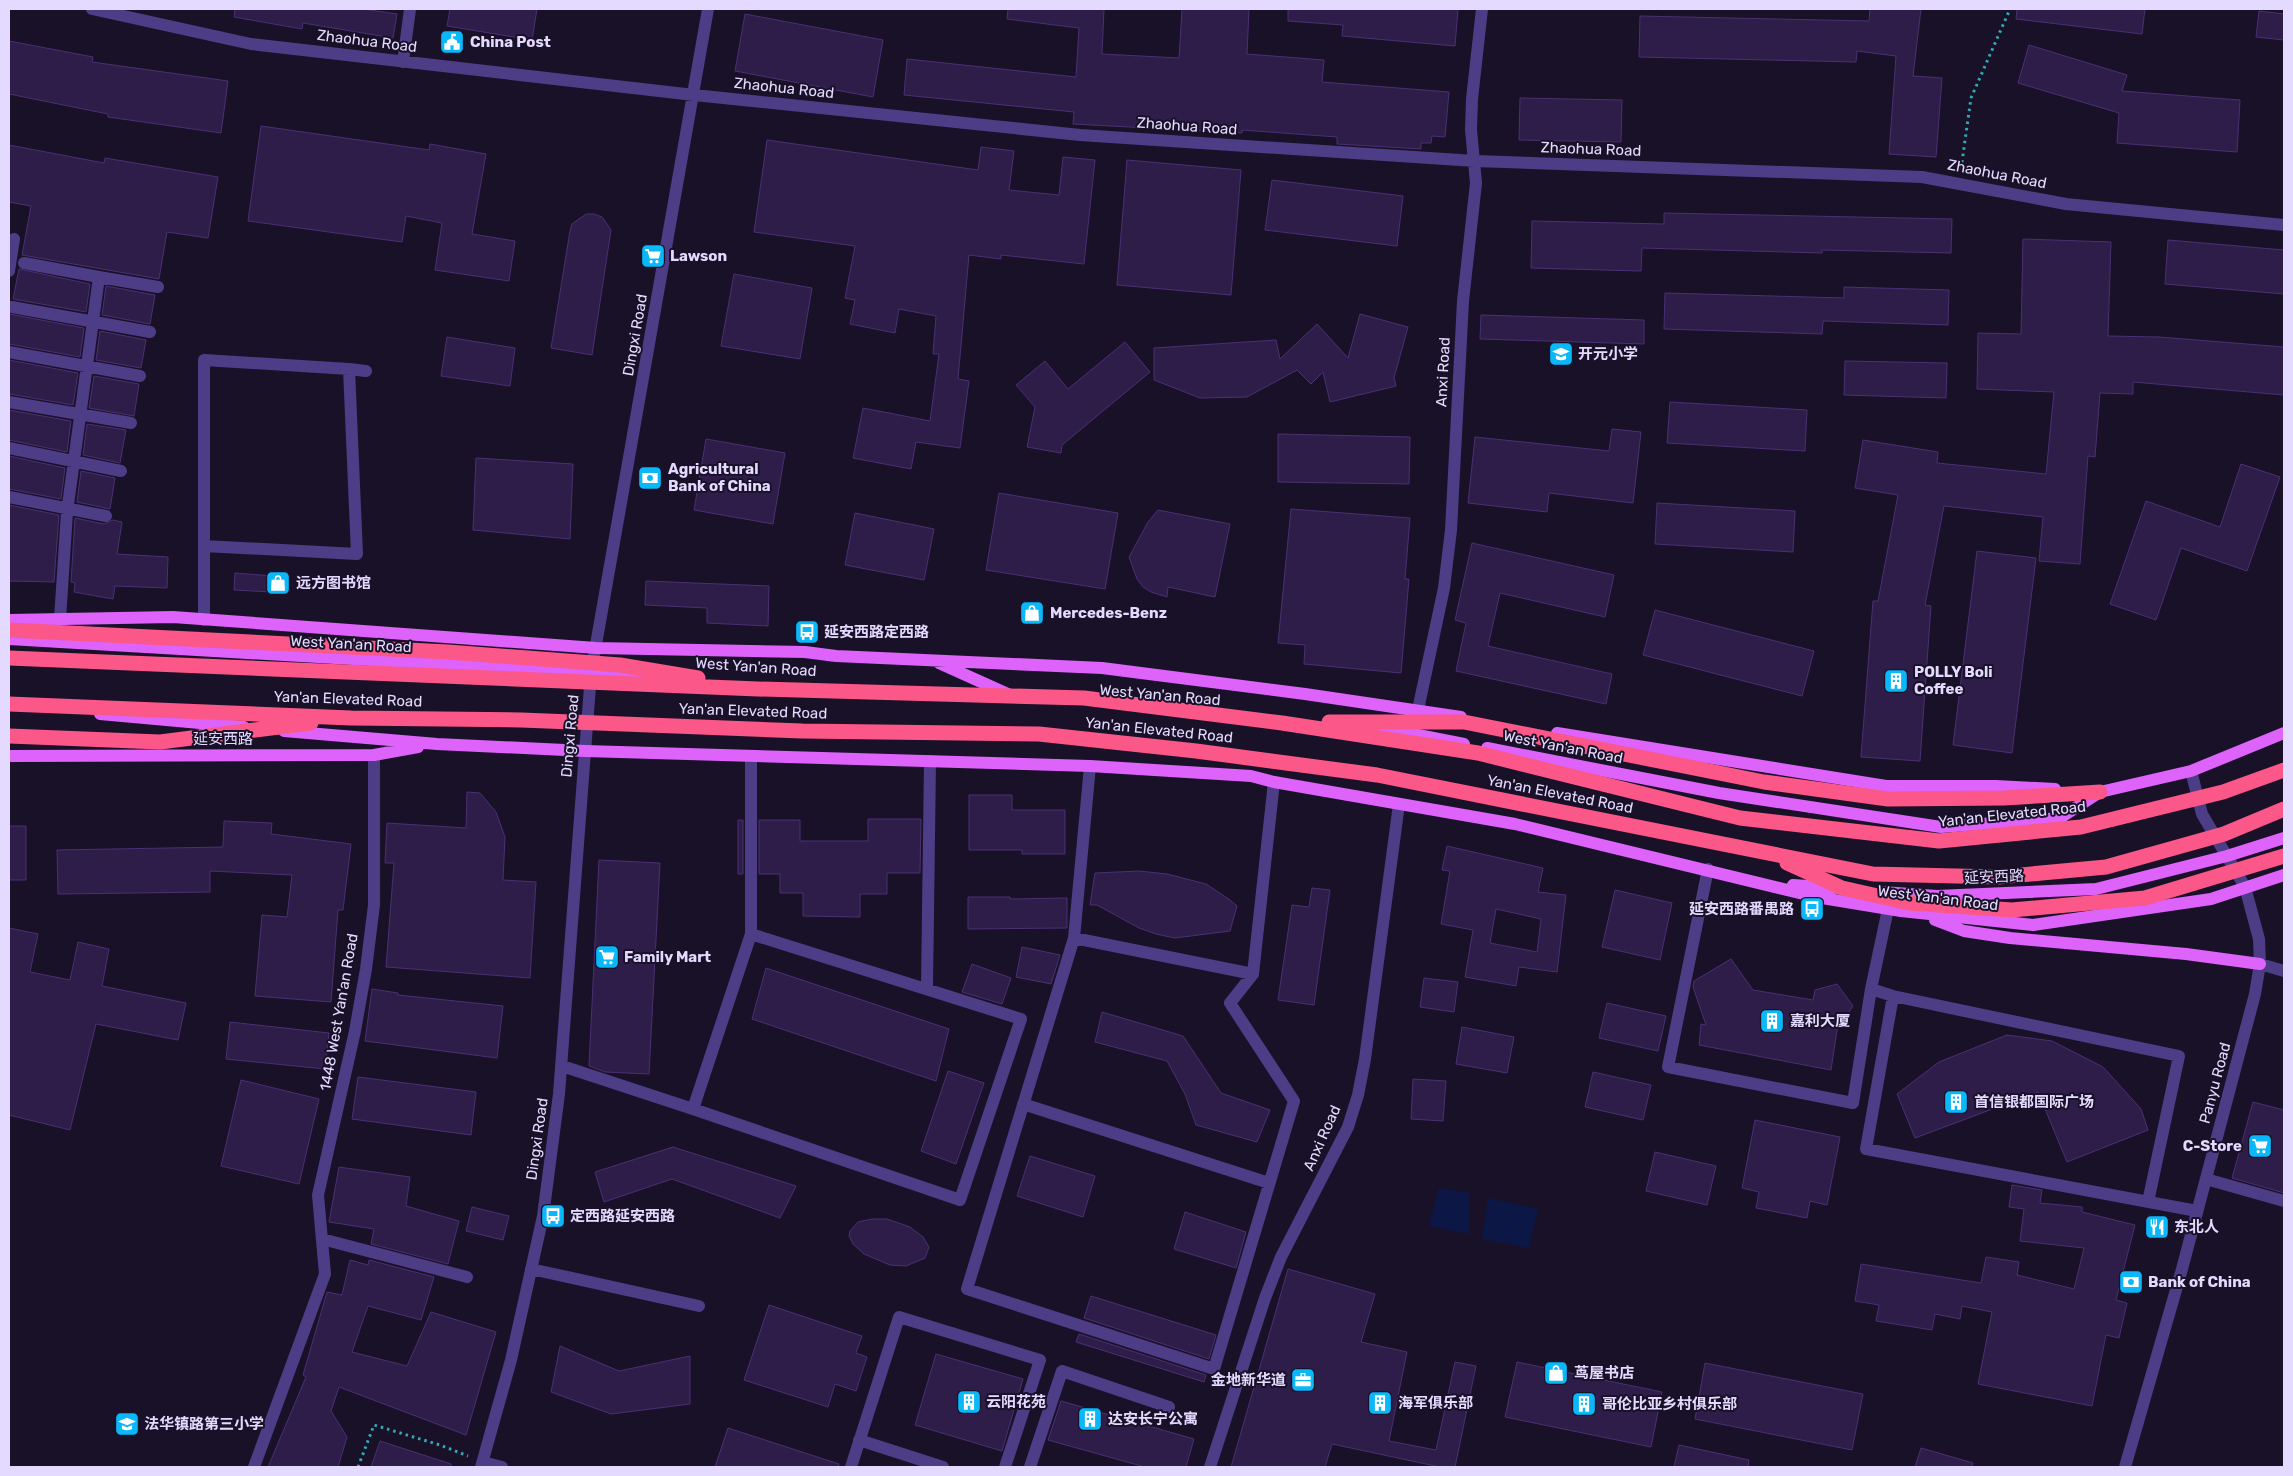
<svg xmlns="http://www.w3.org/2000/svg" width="2293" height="1476" font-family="Rubik,'Noto Sans SC',sans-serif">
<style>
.water{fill:#0c1746}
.building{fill:#2e1d49;stroke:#4a3074;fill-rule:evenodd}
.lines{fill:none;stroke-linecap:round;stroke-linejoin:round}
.path{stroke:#33a9b8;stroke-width:3;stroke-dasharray:2.5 4;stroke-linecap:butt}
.minor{stroke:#4d3d86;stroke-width:12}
.major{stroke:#dd63fb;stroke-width:12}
.highway{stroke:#fb5789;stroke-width:15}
.labels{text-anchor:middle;stroke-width:4;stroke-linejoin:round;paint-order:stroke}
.street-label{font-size:15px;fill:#e4d9fe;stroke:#191128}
.poi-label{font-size:15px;font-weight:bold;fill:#e4d9fe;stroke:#191128;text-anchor:start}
</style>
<rect width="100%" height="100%" fill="#191128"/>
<path class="water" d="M1439,1188L1469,1193L1470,1234L1429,1226Z
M1488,1198L1538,1209L1529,1248L1482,1239Z"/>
<path class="building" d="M235,9H363L397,14L393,38L303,23L302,29L234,17Z
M450,9H537L532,40L447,26Z
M1008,9H1104L1102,54L1179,58L1182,9H1249L1247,54L1324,60L1322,82L1449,92L1445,137L1432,136L1431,143H1421V149L1337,144V137L1242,130V133L1073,124L1074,112L904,95L907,59L1076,77L1079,28L1007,19Z
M1288,9H1458L1455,46L1342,36L1343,25L1288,21Z
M1870,9H1921L1913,76L1942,78L1936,157L1889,154L1896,56L1857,51L1856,62L1639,57L1640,16L1869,21Z
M2017,9H2145L2142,34L2016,19Z
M2259,11L2284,14V40L2256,37Z
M745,14L883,40L873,97L735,71Z
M9,41L93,57L92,62L228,81L221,133L108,117V114L9,94Z
M2029,45L2127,75L2122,91L2240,100L2237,152L2117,143L2119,113L2018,83Z
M1520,98L1622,100L1621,142L1519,140Z
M261,126L429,150L430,144L486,154L472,234L515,241L509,281L435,270L442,223L406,216L402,242L248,221Z
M767,140L978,170L981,147L1014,151L1009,190L1059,195L1063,157L1095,160L1084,264L1001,255V259L969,255L958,379L969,381L960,448L916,442L911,469L853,458L863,408L930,421L939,354H933L936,316L899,309L895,333L850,324L855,300L845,298L855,246L754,232Z
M9,145L104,163L105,158L218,177L208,238L167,232L159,279L22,255L31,206L9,202Z
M1127,160L1241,170L1231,295L1117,285Z
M1272,180L1403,196L1397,246L1265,230Z
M1664,213L1952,219L1951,253L1822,250V253L1642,248L1641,271L1531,268L1532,221L1664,224Z
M586,214H594L602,217L611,230L592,355L551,348L570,231L572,224Z
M2023,239L2111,242L2108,336L2159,337L2284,347V395L2133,382V394L2100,393L2095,457L2088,456L2080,564L2039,561L2043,517L1944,506L1925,605L1931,606L1920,761L1861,757L1873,601H1878L1898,495L1855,488L1863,440L1938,452L1937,463L2046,474L2054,392L1977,389L1978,333L2021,334Z
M2168,240L2284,250V294L2165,284Z
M19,269L90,284L86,312L13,299Z
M734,274L812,288L800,359L721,346Z
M106,286L155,295L150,324L102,315Z
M1844,287L1949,290L1948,325L1823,321L1822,334L1664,329L1665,293L1844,298Z
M9,314L84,328L80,357L9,344Z
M1360,314L1408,327L1394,378L1396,386L1330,402L1323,372L1311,384L1297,370L1247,397L1200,398L1154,380V348L1276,340L1280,359L1317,324L1348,358Z
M1481,315L1644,320V344L1480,339Z
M100,331L146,340L141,368L96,360Z
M447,337L515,348L510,386L441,376Z
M1125,342L1150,372L1062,445L1061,453L1027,447L1035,407L1016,385L1045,361L1068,389Z
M9,360L78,373L73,405L9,394Z
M1845,361L1947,363L1946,398L1844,395Z
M94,376L139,384L134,416L89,408Z
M1670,402L1807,410L1805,451L1667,443Z
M9,410L71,421L67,452L9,440Z
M87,424L126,430L120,463L83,455Z
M1612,429L1641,432L1633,503L1549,493L1547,512L1468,503L1475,437L1609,451Z
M1278,434L1410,437L1409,484L1278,482Z
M706,439L785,453L773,524L694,510Z
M9,456L65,468L61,499L9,489Z
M476,458L573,464L570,539L473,530Z
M2241,464L2280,477L2247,571L2181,548L2156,620L2110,604L2146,501L2220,527Z
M81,471L115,478L110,509L77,502Z
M999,493L1118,513L1105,589L986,570Z
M1657,503L1795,511L1793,552L1655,544Z
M9,505L59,515L54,582L9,581Z
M1291,509L1410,518L1405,579H1409L1401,673L1304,664L1305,645L1278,643Z
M1158,510L1230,524L1215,597L1168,587L1167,597L1151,592L1143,587L1137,579L1129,557L1148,522Z
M855,513L934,529L924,580L845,565Z
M75,518L104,524L113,520L122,522L117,554L168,557L167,588L115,586L113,599L74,592L75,583L71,582Z
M1472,543L1614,575L1605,617L1500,593L1488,646L1612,674L1606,704L1456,671L1466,623L1455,620Z
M1977,551L2036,558L2012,753L1953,745Z
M235,573L273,576L271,592L234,590Z
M646,581L769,586L768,626L707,623V608L645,605Z
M1655,610L1814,651L1802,696L1643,655Z
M467,792L480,793L496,812L505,837L503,880L536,882L530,978L386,967L394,863H385L387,823L466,828Z
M969,795H1012V810H1065V854H1022V850H969Z
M868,819H921L920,873H887V894H860V917L803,916V893H780V874H759V820H800V841H868Z
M738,820H743V874H738Z
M224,821L272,823L271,834L351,844L343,910H338L331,1002L255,996L262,915L287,917L292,875L210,871V892L58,894L57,850L223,847Z
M9,826H26V880H9Z
M1447,846L1543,868L1538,892L1566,895L1557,972L1519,967L1516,986L1465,977L1473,930L1441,924L1450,871L1442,870ZM1496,909L1541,919L1537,952L1490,943Z
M599,860L660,863L649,1074L605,1072L589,1066Z
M1139,871L1167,874L1206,884L1230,900L1237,906L1230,931L1175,938L1156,934L1139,928L1097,905H1090L1095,873Z
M1312,888L1330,890L1314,1005L1278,1000L1292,905L1309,907Z
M1615,890L1672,903L1660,960L1602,947Z
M968,897H1010V899L1067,898V928L968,929Z
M9,928L38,934L30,972L70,980L78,942L109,949L102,986L186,1003L178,1040L96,1024L70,1130L9,1115Z
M1022,947L1060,955L1051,984L1016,977Z
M1731,959L1753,990L1813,1000L1815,990L1837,984L1853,1006L1837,1030L1831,1070L1699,1045L1701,1024L1706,1025L1693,987L1694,981Z
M972,964L1011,978L1002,1004L962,992Z
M766,968L949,1029L936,1081L752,1019Z
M1424,978L1458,982L1454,1012L1420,1007Z
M372,989L398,993V995L503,1006L497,1058L365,1041Z
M1607,1003L1666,1016L1658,1051L1599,1038Z
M1102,1012L1183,1036L1221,1093L1270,1110L1257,1142L1196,1125L1185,1094L1167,1061L1095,1042Z
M230,1022L329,1033L325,1069L226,1059Z
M1462,1027L1514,1037L1507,1073L1456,1064Z
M2007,1035L2052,1041L2103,1067L2141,1109L2148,1130L2067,1162L2038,1092L1915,1138L1897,1094L1939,1062Z
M948,1071L984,1083L956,1164L921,1151Z
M1593,1072L1651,1085L1643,1120L1585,1107Z
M358,1077L476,1092L471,1135L352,1119Z
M1413,1079L1446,1081L1443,1121L1411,1119Z
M241,1080L319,1099L299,1184L221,1166Z
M2253,1102L2284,1110V1193L2232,1178Z
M1755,1120L1840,1137L1827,1205L1810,1201L1807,1218L1756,1208L1759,1192L1742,1188Z
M673,1147L796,1186L780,1218L672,1179L604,1202L595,1172Z
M1655,1152L1716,1166L1707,1205L1646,1191Z
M1030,1156L1095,1176L1083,1217L1017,1196Z
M339,1167L410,1177L406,1206L459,1221L448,1264L371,1244L374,1229L329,1222Z
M2012,1185L2042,1190L2040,1203L2082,1207V1212L2135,1225L2116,1300L2127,1303L2119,1338L2106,1335L2092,1406L1978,1384L1992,1312L1962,1306L1960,1319L1935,1314L1932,1330L1876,1321L1879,1305L1855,1301L1861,1264L1981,1283L1986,1257L2019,1262L2017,1275L2074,1289L2084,1248L2020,1241L2024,1209L2009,1207Z
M472,1207L509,1216L503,1240L466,1231Z
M1185,1212L1246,1232L1236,1268L1174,1249Z
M887,1219L910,1227L923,1237L929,1247L925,1258L906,1266L890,1265L864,1254L853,1244L849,1236L850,1231L858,1222L872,1219Z
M350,1260L368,1265L369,1260L434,1277L421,1320L368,1306L352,1352L407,1366L431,1312L496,1332L466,1435L339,1387L331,1411L347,1437L338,1467H268L306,1377L303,1375L327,1292L342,1295Z
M1288,1269L1375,1294L1361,1342L1407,1352L1389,1441L1436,1450L1455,1362L1476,1366L1455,1467H1440L1332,1444L1325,1467H1231Z
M1091,1296L1216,1335L1209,1359L1084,1318Z
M769,1305L862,1336L856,1353L867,1357L856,1391L835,1384L828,1407L744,1380Z
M1079,1334L1206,1375L1204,1382L1076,1342Z
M560,1346L619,1371L690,1356V1404L611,1414L551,1392Z
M936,1354L1023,1379L1002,1451L915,1425Z
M1517,1362L1662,1392L1651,1447L1505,1417Z
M1705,1363L1863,1394L1852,1450L1695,1419Z
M1061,1401L1194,1439L1186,1467H1145L1048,1440Z
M728,1428L839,1464L838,1467H715Z
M380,1441L451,1464V1467H371Z
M1679,1445L1749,1460L1748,1467H1674Z
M1921,1448L1973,1463L1972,1467H1915Z"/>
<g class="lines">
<path class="path" d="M1961,169L1971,98L2010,9
M358,1467L374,1425L440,1445L468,1456"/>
<path class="minor" d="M92,9L251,44L694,95L1080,135L1475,161L1922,177L2066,204L2284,225
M403,62L410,9
M24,263L99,277L67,512L60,619
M9,271L14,239
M99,277L158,287
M12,307L150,332
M9,352L140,376
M349,369L366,371
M9,402L131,423
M9,448L121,471
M9,497L106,516
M204,620V360L349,369L357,554L204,546
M1416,719L1444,588L1451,530L1463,301L1476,183L1471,130L1472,99L1482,9
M751,756V934
M1090,766L1074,938L967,1289L1214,1369L1294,1101L1230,1003L1253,974L1274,782
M1708,869L1668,1067L1853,1103L1871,989L1888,909
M751,934L1021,1019L960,1200L693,1109Z
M1074,938L1253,974
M2260,964L2284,971
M927,988L930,761
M1871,989L1893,996L2179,1056L2148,1202
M1893,996L1866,1149L2197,1211
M562,1066L693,1109
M1023,1104L1269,1183
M2206,1179L2284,1201
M322,1239L467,1277
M531,1269L699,1306
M859,1440L943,1467
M483,1462L502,1467
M254,1467L325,1274L318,1195L355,1031L366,969L374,905V755
M481,1467L511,1360L543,1216L559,1094L591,673L708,9
M851,1467L899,1317L1040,1360L1005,1467
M1030,1467L1062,1371L1169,1407
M1210,1467L1265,1298L1281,1257L1348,1127L1358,1095L1365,1059L1399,804
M2125,1467L2182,1269L2255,994L2260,964L2259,939L2245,887L2202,814L2191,771"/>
<path class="major" d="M9,620L173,617L596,648L805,652L836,656L1102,668L1305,694L1461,717
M9,639L658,677
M939,663L1010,695
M100,714L244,727
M1373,730L1413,734L1464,744
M284,731L437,744L585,751L1090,766L1251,776L1274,782L1515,824L1816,897L1901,911L2033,925L2211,899L2284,875
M1557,733L1886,786H1996L2055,789
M1487,748L1719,793L1941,827L2060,818L2100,792L2191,771L2284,733
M9,756L374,755L418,747
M1793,885L1838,888
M1883,892L1937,896L2096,889L2227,856L2284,838
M1935,920L1964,931L2010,938L2186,954L2260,964"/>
<path class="highway" d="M9,630L448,652L620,665L698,678
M9,658L758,689L1084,698L1282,723L1478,753L1740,818L1939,841L2081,827L2223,792L2284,770
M9,704L351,718L521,720L802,731L1039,734L1196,751L1377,775L1873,874L1998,877L2106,867L2224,834L2284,809
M1329,722H1464L1764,782L1888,799L2004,798L2100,792
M9,736L160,742L311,723
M1787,863L1842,888L1909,903L2012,910L2145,898L2284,856"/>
</g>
<defs>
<symbol id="civic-square" viewBox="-11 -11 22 22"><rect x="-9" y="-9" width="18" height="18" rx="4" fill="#0ab7f9" stroke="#191128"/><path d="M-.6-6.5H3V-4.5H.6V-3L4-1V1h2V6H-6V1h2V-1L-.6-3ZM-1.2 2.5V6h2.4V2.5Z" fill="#fff"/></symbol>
<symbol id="supermarket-square" viewBox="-11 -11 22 22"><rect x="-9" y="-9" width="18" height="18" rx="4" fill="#0ab7f9" stroke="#191128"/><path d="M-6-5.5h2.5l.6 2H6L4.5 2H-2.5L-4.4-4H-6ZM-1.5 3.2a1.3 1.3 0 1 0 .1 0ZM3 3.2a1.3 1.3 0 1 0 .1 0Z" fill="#fff"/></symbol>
<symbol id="school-square" viewBox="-11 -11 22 22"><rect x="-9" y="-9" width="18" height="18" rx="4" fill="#0ab7f9" stroke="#191128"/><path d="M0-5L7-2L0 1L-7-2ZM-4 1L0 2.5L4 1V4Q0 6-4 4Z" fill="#fff"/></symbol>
<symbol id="bank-square" viewBox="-11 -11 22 22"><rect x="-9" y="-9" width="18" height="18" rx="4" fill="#0ab7f9" stroke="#191128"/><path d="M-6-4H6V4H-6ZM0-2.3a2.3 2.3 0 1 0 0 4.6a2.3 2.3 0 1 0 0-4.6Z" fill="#fff"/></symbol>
<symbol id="shop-square" viewBox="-11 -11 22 22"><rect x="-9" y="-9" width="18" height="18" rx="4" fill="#0ab7f9" stroke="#191128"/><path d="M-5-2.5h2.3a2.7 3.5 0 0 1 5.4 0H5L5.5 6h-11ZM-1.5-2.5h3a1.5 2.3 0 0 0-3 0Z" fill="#fff"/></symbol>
<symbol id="bus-square" viewBox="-11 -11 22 22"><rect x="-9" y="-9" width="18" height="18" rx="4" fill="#0ab7f9" stroke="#191128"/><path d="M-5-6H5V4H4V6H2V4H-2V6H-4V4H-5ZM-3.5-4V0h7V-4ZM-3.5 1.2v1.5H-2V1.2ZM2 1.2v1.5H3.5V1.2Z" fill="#fff"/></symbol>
<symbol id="building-square" viewBox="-11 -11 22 22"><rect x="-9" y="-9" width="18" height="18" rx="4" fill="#0ab7f9" stroke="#191128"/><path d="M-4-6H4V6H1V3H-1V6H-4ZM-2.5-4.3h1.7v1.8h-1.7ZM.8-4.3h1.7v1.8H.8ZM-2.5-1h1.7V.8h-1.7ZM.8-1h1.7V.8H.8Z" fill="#fff"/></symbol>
<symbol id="restaurant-square" viewBox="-11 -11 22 22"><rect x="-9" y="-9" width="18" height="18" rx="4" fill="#0ab7f9" stroke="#191128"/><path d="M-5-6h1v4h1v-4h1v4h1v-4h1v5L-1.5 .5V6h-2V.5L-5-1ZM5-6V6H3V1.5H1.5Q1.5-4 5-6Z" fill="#fff"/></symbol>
<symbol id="office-square" viewBox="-11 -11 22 22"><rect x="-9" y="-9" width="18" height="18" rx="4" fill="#0ab7f9" stroke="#191128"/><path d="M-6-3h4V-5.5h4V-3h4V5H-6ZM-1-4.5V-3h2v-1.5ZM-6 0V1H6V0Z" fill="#fff"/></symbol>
</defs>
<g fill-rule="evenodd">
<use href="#civic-square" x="438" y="28" width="28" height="28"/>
<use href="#supermarket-square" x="639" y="242" width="28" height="28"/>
<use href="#school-square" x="1547" y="340" width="28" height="28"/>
<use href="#bank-square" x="636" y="464" width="28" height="28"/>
<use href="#shop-square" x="264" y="569" width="28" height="28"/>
<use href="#shop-square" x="1018" y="599" width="28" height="28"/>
<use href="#bus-square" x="793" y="618" width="28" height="28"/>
<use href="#building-square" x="1882" y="667" width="28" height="28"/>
<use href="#bus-square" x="1798" y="895" width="28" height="28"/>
<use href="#supermarket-square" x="593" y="943" width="28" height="28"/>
<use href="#building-square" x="1758" y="1007" width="28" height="28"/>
<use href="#building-square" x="1942" y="1088" width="28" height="28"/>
<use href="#supermarket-square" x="2246" y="1132" width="28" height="28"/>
<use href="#bus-square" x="539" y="1202" width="28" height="28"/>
<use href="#restaurant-square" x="2143" y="1213" width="28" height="28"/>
<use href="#bank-square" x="2117" y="1268" width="28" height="28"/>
<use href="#shop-square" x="1542" y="1359" width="28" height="28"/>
<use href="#office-square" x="1289" y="1366" width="28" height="28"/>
<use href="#building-square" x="955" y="1388" width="28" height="28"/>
<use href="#building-square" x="1366" y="1389" width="28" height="28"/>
<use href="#building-square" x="1570" y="1390" width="28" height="28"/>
<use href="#building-square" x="1076" y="1405" width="28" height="28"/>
<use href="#school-square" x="113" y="1410" width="28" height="28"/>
</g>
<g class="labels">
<g class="street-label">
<text transform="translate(367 41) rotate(7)" y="5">Zhaohua Road</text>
<text transform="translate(784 88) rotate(6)" y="5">Zhaohua Road</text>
<text transform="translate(1187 126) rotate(4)" y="5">Zhaohua Road</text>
<text transform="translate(1591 149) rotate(2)" y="5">Zhaohua Road</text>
<text transform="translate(1997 174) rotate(11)" y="5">Zhaohua Road</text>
<text transform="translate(635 335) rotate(-80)" y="5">Dingxi Road</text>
<text transform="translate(1443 372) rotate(-87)" y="5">Anxi Road</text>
<text transform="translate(351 644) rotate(3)" y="5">West Yan'an Road</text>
<text transform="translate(756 667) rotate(4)" y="5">West Yan'an Road</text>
<text transform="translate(1160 695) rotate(5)" y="5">West Yan'an Road</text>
<text transform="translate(348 699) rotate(2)" y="5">Yan'an Elevated Road</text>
<text transform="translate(753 711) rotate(2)" y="5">Yan'an Elevated Road</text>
<text transform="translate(1159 730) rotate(6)" y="5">Yan'an Elevated Road</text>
<text transform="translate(570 736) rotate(-85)" y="5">Dingxi Road</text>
<text x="223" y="744">延安西路</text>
<text transform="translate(1563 747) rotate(11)" y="5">West Yan'an Road</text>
<text transform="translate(1560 794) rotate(11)" y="5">Yan'an Elevated Road</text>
<text transform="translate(2012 814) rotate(-6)" y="5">Yan'an Elevated Road</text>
<text transform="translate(1994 877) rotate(-3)" y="5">延安西路</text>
<text transform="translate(1938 898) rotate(7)" y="5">West Yan'an Road</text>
<text transform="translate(339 1012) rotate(-80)" y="5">1448 West Yan'an Road</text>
<text transform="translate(2215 1083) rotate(-75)" y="5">Panyu Road</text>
<text transform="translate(1322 1138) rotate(-66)" y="5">Anxi Road</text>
<text transform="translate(537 1139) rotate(-82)" y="5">Dingxi Road</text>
</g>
<g class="poi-label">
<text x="470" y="47">China Post</text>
<text x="670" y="261">Lawson</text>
<text x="1578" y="359">开元小学</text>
<text x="668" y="474">Agricultural<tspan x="668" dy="17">Bank of China</tspan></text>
<text x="296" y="588">远方图书馆</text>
<text x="1050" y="618">Mercedes-Benz</text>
<text x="824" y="637">延安西路定西路</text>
<text x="1914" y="677">POLLY Boli<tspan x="1914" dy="17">Coffee</tspan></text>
<text x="1794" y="914" text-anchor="end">延安西路番禺路</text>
<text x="624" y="962">Family Mart</text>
<text x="1790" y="1026">嘉利大厦</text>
<text x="1974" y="1107">首信银都国际广场</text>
<text x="2242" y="1151" text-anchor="end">C-Store</text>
<text x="570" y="1221">定西路延安西路</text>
<text x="2174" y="1232">东北人</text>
<text x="2148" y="1287">Bank of China</text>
<text x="1574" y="1378">茑屋书店</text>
<text x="1286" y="1385" text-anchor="end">金地新华道</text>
<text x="986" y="1407">云阳花苑</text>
<text x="1398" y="1408">海军俱乐部</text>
<text x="1602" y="1409">哥伦比亚乡村俱乐部</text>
<text x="1108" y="1424">达安长宁公寓</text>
<text x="144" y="1429">法华镇路第三小学</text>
</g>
</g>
<rect width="2293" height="1476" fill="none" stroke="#e4d9fe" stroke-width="20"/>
</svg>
